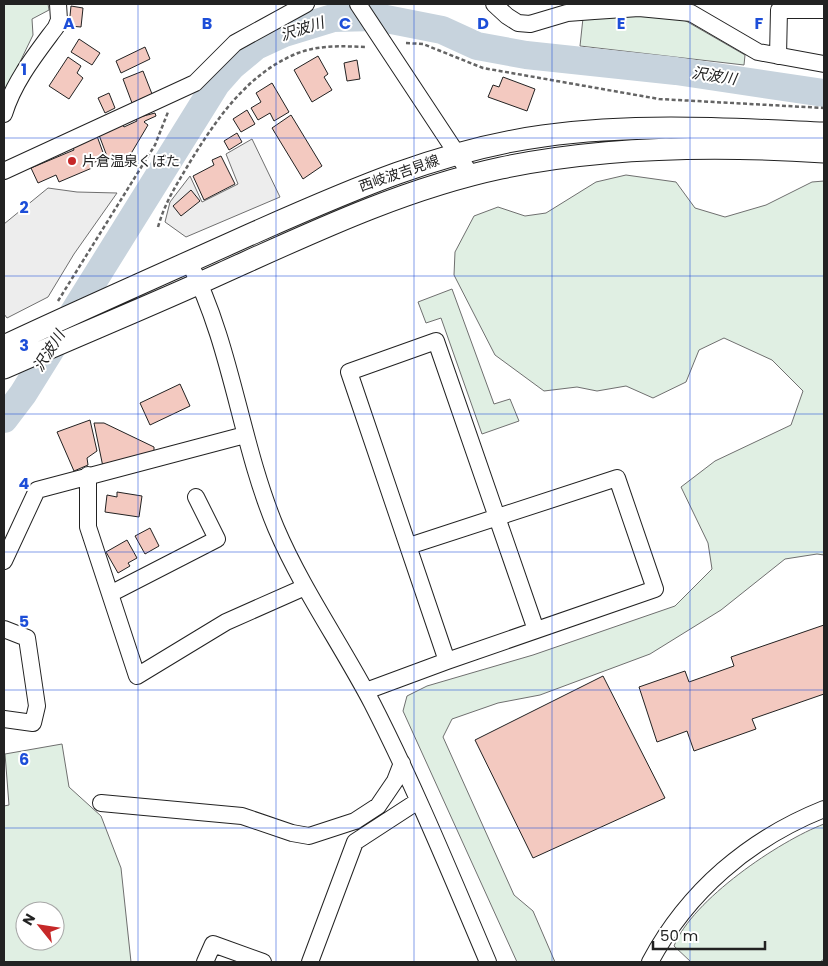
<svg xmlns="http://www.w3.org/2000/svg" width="828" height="966" font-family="Poppins,'Noto Sans JP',sans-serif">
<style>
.green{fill:#e0efe3;stroke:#6f6f6f;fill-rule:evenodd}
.parking{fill:#ededed;stroke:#6f6f6f}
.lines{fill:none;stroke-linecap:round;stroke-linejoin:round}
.river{stroke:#c7d3dd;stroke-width:28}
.building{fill:#f3c9c0;stroke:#222}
.minor-casing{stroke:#222;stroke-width:18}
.major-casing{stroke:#222;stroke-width:23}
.path{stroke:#646464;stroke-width:2.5;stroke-dasharray:4 2.5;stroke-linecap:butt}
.minor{stroke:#fff;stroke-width:16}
.major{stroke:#fff;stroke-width:21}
.grid{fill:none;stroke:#1d4ed8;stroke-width:1;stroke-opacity:0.55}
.poi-dot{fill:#c62828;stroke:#fff;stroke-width:2}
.labels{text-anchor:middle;stroke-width:4;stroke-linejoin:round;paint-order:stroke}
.poi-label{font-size:14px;fill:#222;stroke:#fff;text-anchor:start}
.street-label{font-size:14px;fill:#222;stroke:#fff}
.water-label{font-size:15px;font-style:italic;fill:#222;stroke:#fff}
.grid-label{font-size:16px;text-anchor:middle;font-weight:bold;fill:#1d4ed8;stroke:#fff;stroke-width:4;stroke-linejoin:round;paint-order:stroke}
</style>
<rect width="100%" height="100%" fill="#fff"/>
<path class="green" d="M4,4H48L49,10L32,19L33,35L4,95Z
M622,15L670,16L686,21L745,55L744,65L580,46L583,18Z
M626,175L676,182L695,208L725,217L766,205L812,182L824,181V555L817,554L785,559L721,610L650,654L540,695L498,703L452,719L443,737L514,895L533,911L555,962H517L403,711L407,696L427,686L533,655L675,606L712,569L708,543L681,487L715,461L791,425L803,391L772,360L724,338L699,350L686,382L653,398L626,386L597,391L577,387L544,391L495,355L454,275L455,252L474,216L498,207L525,216L546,213L596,182Z
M452,289L494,404L510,399L519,421L482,434L441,318L426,323L418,302Z
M62,744L69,787L101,816L121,868L131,962H4V806L9,805L5,754ZM25,911H55V941H25Z
M824,824V959L820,962H691L674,946C692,900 779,841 824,824Z"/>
<path class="parking" d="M252,139L280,197L186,237L165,222L170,202L190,176L202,202L238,184L226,154Z
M48,188L77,192L117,193L74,254L48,297L7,318L4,314V224Z"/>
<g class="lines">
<path class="river" d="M4,419L23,394L216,84L232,66L256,46L284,33L333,18L376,17L442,30L477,46L526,55L676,71L824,93"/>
</g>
<path class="building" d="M71,6L83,8L81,27L69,26Z
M79,39L100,53L92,65L71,52Z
M145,47L150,59L121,73L116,61Z
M318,56L328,74L324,77L332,90L312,102L294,70Z
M68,57L81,66L77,73L83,78L69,99L49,86Z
M357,60L360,79L347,81L344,63Z
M143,71L152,94L132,103L123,79Z
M503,77L535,89L527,111L488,97L493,85L499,87Z
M272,83L289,112L274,121L270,113L258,120L251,108L261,102L256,93Z
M109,93L115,108L105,113L98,98Z
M247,110L255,124L241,132L233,119Z
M155,113L156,116L145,121L144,122L148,125L126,162L124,161L120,166L108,159L99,135L122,124L124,127L137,121L136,118Z
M291,115L322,166L303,179L272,128Z
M237,133L242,142L229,150L224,141Z
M97,136L105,158L90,164L92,168L59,182L56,175L38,183L31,168L74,150L73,147Z
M221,156L235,184L204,200L193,176L214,165L212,160Z
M191,190L200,201L181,216L173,206Z
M180,384L190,406L150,425L140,403Z
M90,420L97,451L87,458L88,465L74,471L57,432Z
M94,423H104L154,447V451L103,467Z
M117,492L142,496L139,517L105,512L107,495L117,497Z
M150,528L159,546L145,554L135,536Z
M127,540L137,558L128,563L130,566L118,573L106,552Z
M824,625V694L752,719L756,729L694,751L687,731L657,742L639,687L685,671L689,682L734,666L731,657Z
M603,676L665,798L533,858L475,740Z"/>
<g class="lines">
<defs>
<path id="minor" d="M358,4L471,175
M494,4L507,16L518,23L530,24L567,13L594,11L639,8L691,13L758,52L824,64
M778,56L779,10H824
M4,114C14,81 36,54 56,27L59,20L58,4
M4,171L195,83L235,43L306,4
M189,262C232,345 240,442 276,528C302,589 341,644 372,703C415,787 451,875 488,962
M88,475V527L137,676L226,622L305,587
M4,561L37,490L245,435
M110,594L217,539L196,497
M4,629L27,638L37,706L33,723L4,719
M447,661L349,372L436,341L536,630
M366,691L447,661L655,589L617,478L409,546
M101,803L242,816L292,833L309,836L355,821L378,806L395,781L402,763
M205,962L213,944L263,962
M310,962L355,842L418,801
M650,962C688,891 749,839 824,809"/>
<path id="major" d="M4,346C85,308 167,272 249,235C344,193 439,150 543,136C636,123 731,129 824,133
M4,368C76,336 150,306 222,273C313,232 403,189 501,168C606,146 717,145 824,152"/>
</defs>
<use href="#minor" class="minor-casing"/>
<use href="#major" class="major-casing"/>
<path class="path" d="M406,43L423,44L483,68L659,99L824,108
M158,227C165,202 177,184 190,162C217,118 248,73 298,53C319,45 343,46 366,47
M58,301L155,145L168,112"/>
<use href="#minor" class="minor"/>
<use href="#major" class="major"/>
</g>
<path class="grid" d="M138,4V962M276,4V962M414,4V962M552,4V962M690,4V962M4,138H824M4,276H824M4,414H824M4,552H824M4,690H824M4,828H824"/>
<circle class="poi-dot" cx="72" cy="161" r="5"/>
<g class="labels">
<g class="poi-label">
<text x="82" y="166">片倉温泉くぼた</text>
</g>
<g class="street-label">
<text transform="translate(399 173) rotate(-19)" y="5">西岐波吉見線</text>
</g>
<g class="water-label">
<text transform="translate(302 29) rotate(-18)" y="5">沢波川</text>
<text transform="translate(714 76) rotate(9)" y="5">沢波川</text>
<text transform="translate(49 351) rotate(-58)" y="5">沢波川</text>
</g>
</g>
<g class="grid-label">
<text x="69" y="29">A</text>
<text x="207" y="29">B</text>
<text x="345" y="29">C</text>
<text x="483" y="29">D</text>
<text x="621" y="29">E</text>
<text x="759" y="29">F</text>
<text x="24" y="75">1</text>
<text x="24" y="213">2</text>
<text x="24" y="351">3</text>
<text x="24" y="489">4</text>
<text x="24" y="627">5</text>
<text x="24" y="765">6</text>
</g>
<rect width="828" height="966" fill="none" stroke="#222222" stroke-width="10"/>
<g transform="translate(40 926) rotate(300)"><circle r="24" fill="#ffffff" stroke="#a7a7a7"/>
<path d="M0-4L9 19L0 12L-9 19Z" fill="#c62828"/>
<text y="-8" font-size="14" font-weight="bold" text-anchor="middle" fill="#222222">N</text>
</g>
<path d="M653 941v8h112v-8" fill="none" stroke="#222222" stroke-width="2.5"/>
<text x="660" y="941" font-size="15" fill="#222222" stroke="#ffffff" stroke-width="4" paint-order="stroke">50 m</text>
</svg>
